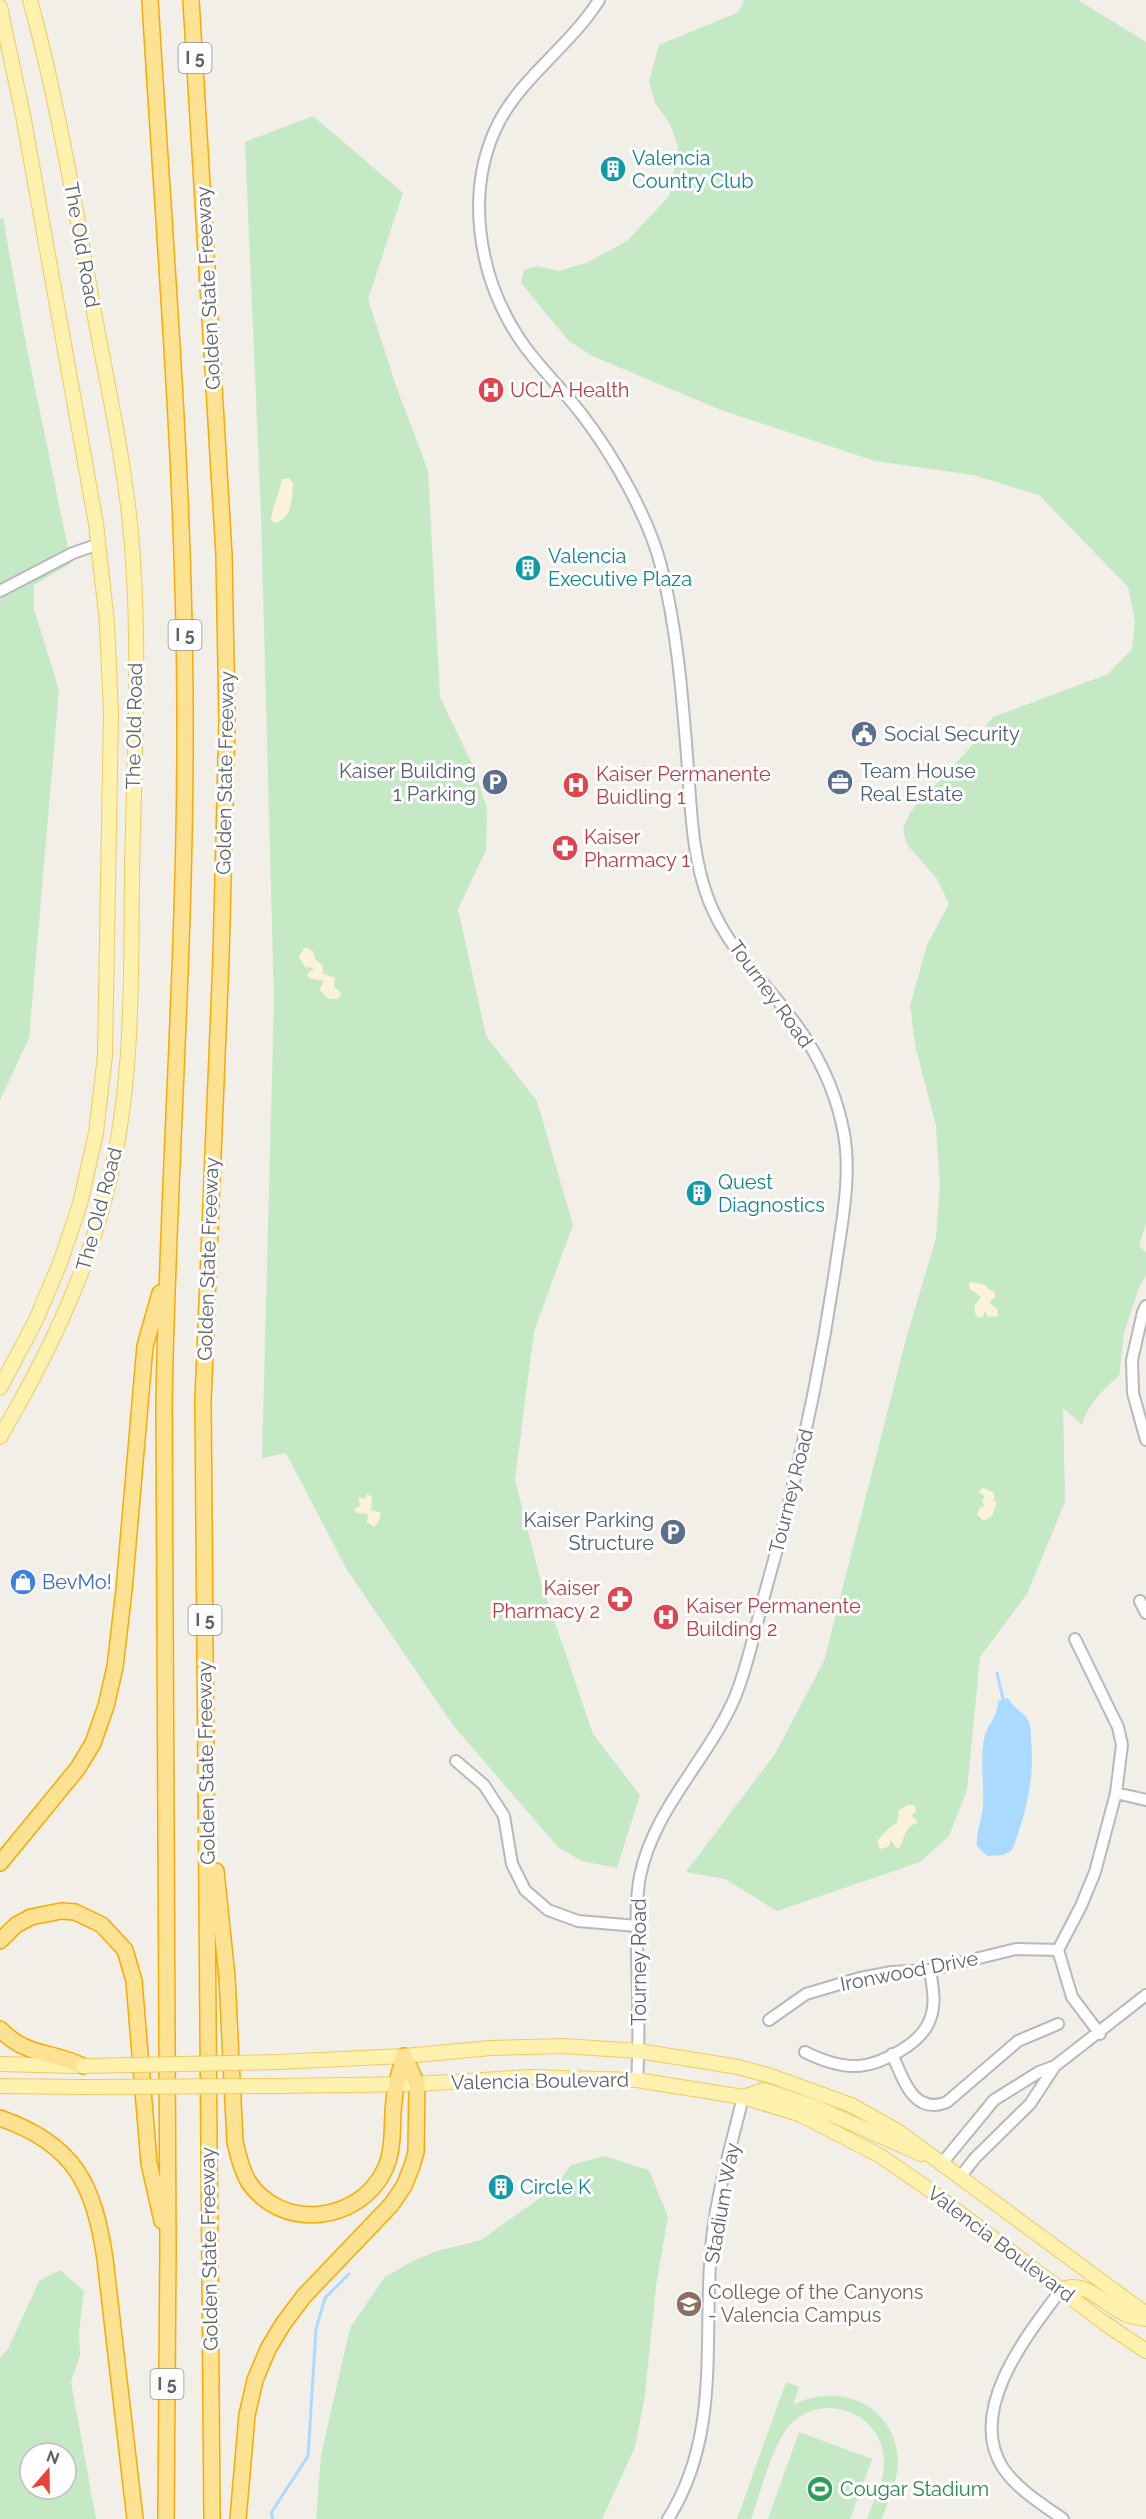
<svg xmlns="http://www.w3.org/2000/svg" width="1146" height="2519" font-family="Raleway,sans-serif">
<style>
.green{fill:#c5e8c5;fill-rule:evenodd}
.sand{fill:#fbf3d9}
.water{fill:#aadaff}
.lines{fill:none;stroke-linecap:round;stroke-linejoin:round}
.stream{stroke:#aadaff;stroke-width:3}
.minor-casing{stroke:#b5b8bc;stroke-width:14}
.major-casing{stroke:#f2c960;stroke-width:16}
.highway-casing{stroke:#f9ab00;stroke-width:18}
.minor{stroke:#fff;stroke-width:10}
.major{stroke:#fff2af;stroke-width:14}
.highway{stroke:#fde293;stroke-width:15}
.major-bridge-casing{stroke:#f2c960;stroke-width:16;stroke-linecap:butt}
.major-bridge{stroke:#fff2af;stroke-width:14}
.labels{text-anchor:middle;stroke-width:6;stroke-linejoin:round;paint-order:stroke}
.shield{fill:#fff;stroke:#8f9295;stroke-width:1.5}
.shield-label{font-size:18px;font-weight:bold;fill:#5f6368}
.culture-label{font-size:20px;fill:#0d838f;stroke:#fff;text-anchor:start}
.street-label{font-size:20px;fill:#5f6368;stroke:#fff}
.health-label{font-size:20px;fill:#be3a42;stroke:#fff;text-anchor:start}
.service-label{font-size:20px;fill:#4e5e75;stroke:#fff;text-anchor:start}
.shop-label{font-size:20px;fill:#366cbe;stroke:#fff;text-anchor:start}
.education-label{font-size:20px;fill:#785e54;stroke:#fff;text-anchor:start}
.leisure-label{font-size:20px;fill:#27864d;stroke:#fff;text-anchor:start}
</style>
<rect width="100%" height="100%" fill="#f1efe8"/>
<path class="green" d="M744,0H1078L1146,42V1223L1139,1246L1146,1252V1275L1139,1287L1124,1333L1119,1376C1103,1390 1088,1403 1082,1425L1063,1408L1065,1502L1027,1594L980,1657L967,1790L949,1836L920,1862L777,1911L725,1879L686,1872L775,1754L824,1661L906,1339L936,1238L940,1184L936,1126L916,1049L910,1006L927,945L949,904L937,879L906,843L903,828L911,811L968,750L993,717L1108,674L1132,649L1135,621L1128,587L1039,495L973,475L875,461L721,410L592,356L568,340L521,283L524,270L536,266L558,271L586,263L627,241L670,195L678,146L670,124L655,103L649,81L659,45L739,12Z
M313,116L403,193L368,299L396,386L428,471L440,697L472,764L487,808L486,850L458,909L486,1036L537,1101L573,1225L534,1331L515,1480L541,1582L593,1734L640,1795L617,1868L582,1861L558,1847L453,1725L347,1570L286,1453L262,1458L274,1002L261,514L245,142Z
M3,218L24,334L71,563L34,585V609L59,690L29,1038L0,1100V219Z
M604,2156L649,2170L668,2217L656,2286L645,2395L635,2447L602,2519H316L321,2456L350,2328L385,2277L415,2260L437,2251L481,2240L540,2198L560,2180L571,2165Z
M60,2270L84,2291L79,2332L80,2355L71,2382L96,2519H0V2358L8,2349L39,2281ZM30,2453H66V2489H30Z
M786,2382L799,2387L793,2405C839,2381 896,2405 898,2461C898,2481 888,2501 882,2519H867C875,2498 888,2475 883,2452C875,2409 820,2393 790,2425C773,2443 760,2494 751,2519H737Z
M799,2432L872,2459L850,2519H768Z"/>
<path class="sand" d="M289,478L293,483C292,498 293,518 275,523L271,520C272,506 280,493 282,479Z
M304,948H308L314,952L315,959L323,966V974L335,978L334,986L341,993L338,999H329L319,990L324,981L309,978L307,974L314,968L305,967L299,957Z
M972,1282L986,1285L988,1289L995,1292V1297L989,1302L998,1310V1316L988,1317L985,1311L982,1318L976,1316L974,1306L981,1297L970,1289L969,1283Z
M983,1488L993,1492L995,1497L993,1500L997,1502L992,1516L984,1521L977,1515L979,1509L984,1506L982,1500L985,1496L978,1492Z
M367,1494L372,1497L371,1510L381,1513L379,1521L374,1527L367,1522L368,1514L357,1513L354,1509L360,1506L358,1497L365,1499Z
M908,1805H915L916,1812L911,1816L916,1819L917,1823C905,1826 905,1837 900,1847L896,1848L891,1840L888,1847L880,1849L877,1841C884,1834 887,1828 897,1823L899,1810Z"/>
<path class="water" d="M1008,1698C1014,1710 1025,1712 1029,1722C1031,1727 1031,1735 1031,1740C1035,1778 1026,1814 1012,1850L1003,1855L987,1856L977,1846C976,1832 982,1819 983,1805C984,1783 980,1761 984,1739C987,1725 998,1717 998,1701Z"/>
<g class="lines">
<path class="stream" d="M997,1673L1003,1699
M273,2519L271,2513L308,2456L316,2329L325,2298L349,2274"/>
<defs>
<path id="minor" d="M599,0C571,45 523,76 499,122C464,190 478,276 519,338C537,366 563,389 583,416C613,455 649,518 661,566C677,629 682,692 687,756C691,804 691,855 709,901C731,957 776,991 806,1039C824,1067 838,1101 844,1134C851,1174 843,1217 837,1257C821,1369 797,1480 766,1589C756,1624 749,1663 735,1697C708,1760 654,1808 640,1876C635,1901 637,1930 637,1955C638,1997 640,2038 637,2080
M0,591L73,553L99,544
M1146,1306L1143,1312L1132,1360L1133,1393L1146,1440
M1140,1601L1146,1613
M456,1761L484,1785L504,1816L512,1864L525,1890L548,1910L578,1921L637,1926
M1116,1793L1146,1800
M1058,1950L1081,1906L1095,1872L1116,1793L1122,1745L1118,1727L1075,1639
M1058,1950L1072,1997L1100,2034
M769,2020L806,1994L860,1978L892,1972L930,1970L1016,1949L1058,1950
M805,2052C821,2060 841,2067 859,2066C881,2064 918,2045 928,2024C937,2007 933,1989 930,1970
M892,2054C903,2078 913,2116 947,2102L1018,2041L1058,2024
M943,2162L994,2100L1039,2072L1055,2066L1146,1995
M961,2176L975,2158L1030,2104L1055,2066
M1061,2290C1027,2335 966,2411 1003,2468C1017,2489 1043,2505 1063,2519
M668,2519C721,2435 703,2342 711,2249C715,2198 731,2147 743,2097"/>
<path id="major" d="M0,7L23,115L96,524L107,623L111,713L105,1055L96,1133L80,1204L60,1263L36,1320L0,1388
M0,1437C45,1360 84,1281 106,1194C134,1089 131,979 132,871C134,768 140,661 133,560C128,476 109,394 94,312C75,207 58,102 30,0
M277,2062L404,2056L491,2048L563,2046L639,2051L738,2067L771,2076L851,2105L896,2130L1146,2314
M0,2064L77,2066
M0,2086L83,2087
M277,2086L417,2084L530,2077L637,2080L743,2097L799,2114L879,2155L927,2188L1103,2322L1146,2351
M743,2097L763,2090L780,2095L815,2107L921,2154
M1061,2290C1085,2278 1105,2306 1127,2315C1133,2317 1140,2318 1146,2319"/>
<path id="highway" d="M150,0C164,239 185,479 185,719C186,947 168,1175 164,1403L168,2249L166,2519
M191,0L224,555L227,721L221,958L203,1401L212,2519
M0,1863L78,1768L93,1743L106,1706L115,1667L124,1590L145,1346L160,1293
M216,1871L227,1977L235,2142C238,2155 241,2169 248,2181C281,2232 360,2223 385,2169C395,2147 391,2124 394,2101C395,2085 400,2071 404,2056
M0,1941L16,1925L31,1917L61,1911L75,1912L102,1925L125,1950L134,1981L149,2163L162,2221
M0,2029C27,2057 50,2050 83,2066
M0,2118C75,2144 94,2185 105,2259L135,2519
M238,2519L247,2415L255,2380L268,2349L283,2324L304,2296L391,2205L404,2186L412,2166L416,2152L417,2084L404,2056"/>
</defs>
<use href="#minor" class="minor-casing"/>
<use href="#major" class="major-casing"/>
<use href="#highway" class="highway-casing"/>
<use href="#minor" class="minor"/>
<use href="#major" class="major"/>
<use href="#highway" class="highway"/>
<defs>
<path id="major-bridge" d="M83,2066L277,2062
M83,2087L277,2086"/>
</defs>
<use href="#major-bridge" class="major-bridge-casing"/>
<use href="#major-bridge" class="major-bridge"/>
</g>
<defs>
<symbol id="building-disc" viewBox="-11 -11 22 22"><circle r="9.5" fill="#0f9aa8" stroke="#fff"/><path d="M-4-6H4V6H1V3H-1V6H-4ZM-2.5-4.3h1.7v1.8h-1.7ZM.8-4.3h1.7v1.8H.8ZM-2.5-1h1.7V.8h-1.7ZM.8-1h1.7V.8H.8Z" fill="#fff"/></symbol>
<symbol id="hospital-disc" viewBox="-11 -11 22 22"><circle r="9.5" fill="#e0444e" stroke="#fff"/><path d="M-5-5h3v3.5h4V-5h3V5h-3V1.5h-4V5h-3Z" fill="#fff"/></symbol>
<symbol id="civic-disc" viewBox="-11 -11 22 22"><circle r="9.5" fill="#5c6f8a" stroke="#fff"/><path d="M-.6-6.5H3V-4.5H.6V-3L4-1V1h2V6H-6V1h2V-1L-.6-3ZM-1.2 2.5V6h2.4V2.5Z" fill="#fff"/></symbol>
<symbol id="parking-disc" viewBox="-11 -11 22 22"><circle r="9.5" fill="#5c6f8a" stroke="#fff"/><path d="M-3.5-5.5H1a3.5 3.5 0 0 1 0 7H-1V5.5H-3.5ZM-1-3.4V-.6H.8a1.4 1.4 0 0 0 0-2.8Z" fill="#fff"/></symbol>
<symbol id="office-disc" viewBox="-11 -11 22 22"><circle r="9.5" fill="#5c6f8a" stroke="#fff"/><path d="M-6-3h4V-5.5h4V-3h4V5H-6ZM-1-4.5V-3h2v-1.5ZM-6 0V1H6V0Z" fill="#fff"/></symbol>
<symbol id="pharmacy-disc" viewBox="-11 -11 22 22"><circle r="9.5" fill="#e0444e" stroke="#fff"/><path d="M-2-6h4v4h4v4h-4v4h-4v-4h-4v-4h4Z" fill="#fff"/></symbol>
<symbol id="shop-disc" viewBox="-11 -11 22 22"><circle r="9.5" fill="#3f7fe0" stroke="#fff"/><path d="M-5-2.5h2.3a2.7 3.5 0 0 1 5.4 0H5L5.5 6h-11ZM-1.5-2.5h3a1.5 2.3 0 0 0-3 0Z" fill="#fff"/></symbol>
<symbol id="university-disc" viewBox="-11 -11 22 22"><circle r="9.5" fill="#8d6e63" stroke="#fff"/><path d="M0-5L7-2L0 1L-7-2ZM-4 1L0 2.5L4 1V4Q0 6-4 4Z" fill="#fff"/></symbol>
<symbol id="stadium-disc" viewBox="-11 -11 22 22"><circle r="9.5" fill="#2e9e5b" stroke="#fff"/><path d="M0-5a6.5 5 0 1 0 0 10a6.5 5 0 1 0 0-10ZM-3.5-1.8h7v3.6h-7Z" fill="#fff"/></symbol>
</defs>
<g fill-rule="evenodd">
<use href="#building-disc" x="598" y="154" width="30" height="30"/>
<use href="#hospital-disc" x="476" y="375" width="30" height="30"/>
<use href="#building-disc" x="513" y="553" width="30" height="30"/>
<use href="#civic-disc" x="849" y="719" width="30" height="30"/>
<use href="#parking-disc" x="480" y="767" width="30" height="30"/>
<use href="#office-disc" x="825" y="767" width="30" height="30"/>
<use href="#hospital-disc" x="561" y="770" width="30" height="30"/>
<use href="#pharmacy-disc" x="550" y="833" width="30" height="30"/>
<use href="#building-disc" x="684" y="1178" width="30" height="30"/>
<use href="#parking-disc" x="658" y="1517" width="30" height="30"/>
<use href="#shop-disc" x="8" y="1567" width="30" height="30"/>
<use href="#pharmacy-disc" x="605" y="1584" width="30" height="30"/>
<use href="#hospital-disc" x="651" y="1602" width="30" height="30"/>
<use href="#building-disc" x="486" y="2172" width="30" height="30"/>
<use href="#university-disc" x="674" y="2289" width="30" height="30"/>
<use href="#stadium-disc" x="805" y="2474" width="30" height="30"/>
</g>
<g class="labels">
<g class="shield">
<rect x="178.5" y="43" width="33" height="30" rx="4.5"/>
<rect x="168.5" y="620" width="33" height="30" rx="4.5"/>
<rect x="188.5" y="1605" width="33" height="30" rx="4.5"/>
<rect x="150.5" y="2369" width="33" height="30" rx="4.5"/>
</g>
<g class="shield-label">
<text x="195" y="64">I 5</text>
<text x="185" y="641">I 5</text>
<text x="205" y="1626">I 5</text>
<text x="167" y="2390">I 5</text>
</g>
<g class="culture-label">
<text x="632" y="165">Valencia<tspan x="632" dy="23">Country Club</tspan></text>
<text x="548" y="563">Valencia<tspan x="548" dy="23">Executive Plaza</tspan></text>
<text x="718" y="1189">Quest<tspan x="718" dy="23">Diagnostics</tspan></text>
<text x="520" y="2194">Circle K</text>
</g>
<g class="street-label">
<text transform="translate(82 245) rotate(80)" y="7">The Old Road</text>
<text transform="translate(208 288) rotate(-93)" y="7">Golden State Freeway</text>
<text transform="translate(134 726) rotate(-89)" y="7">The Old Road</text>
<text transform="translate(225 773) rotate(-89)" y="7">Golden State Freeway</text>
<text transform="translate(771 994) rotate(54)" y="7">Tourney Road</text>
<text transform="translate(99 1209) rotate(-75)" y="7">The Old Road</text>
<text transform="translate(208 1259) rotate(-88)" y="7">Golden State Freeway</text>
<text transform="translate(791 1491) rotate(-76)" y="7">Tourney Road</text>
<text transform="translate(206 1763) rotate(-91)" y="7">Golden State Freeway</text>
<text transform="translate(639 1962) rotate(-90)" y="7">Tourney Road</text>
<text transform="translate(909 1971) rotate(-11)" y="7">Ironwood Drive</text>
<text transform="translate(540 2081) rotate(-1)" y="7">Valencia Boulevard</text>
<text transform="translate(722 2203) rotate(-80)" y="7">Stadium Way</text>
<text transform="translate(1001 2244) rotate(37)" y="7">Valencia Boulevard</text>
<text transform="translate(209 2249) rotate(-91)" y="7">Golden State Freeway</text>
</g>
<g class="health-label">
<text x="510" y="397">UCLA Health</text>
<text x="596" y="781">Kaiser Permanente<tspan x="596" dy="23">Buidling 1</tspan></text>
<text x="584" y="844">Kaiser<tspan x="584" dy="23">Pharmacy 1</tspan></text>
<text x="600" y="1595" text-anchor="end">Kaiser<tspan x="600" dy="23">Pharmacy 2</tspan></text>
<text x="686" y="1613">Kaiser Permanente<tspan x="686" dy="23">Building 2</tspan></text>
</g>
<g class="service-label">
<text x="884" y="741">Social Security</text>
<text x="476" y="778" text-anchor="end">Kaiser Building<tspan x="476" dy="23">1 Parking</tspan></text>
<text x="860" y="778">Team House<tspan x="860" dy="23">Real Estate</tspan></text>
<text x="654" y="1527" text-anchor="end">Kaiser Parking<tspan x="654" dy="23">Structure</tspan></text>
</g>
<g class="shop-label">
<text x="42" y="1589">BevMo!</text>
</g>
<g class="education-label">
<text x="708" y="2299">College of the Canyons<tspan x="708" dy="23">- Valencia Campus</tspan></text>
</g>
<g class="leisure-label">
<text x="840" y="2496">Cougar Stadium</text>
</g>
</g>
<g transform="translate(48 2471) rotate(20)"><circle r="28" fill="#ffffff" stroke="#bfc1c3" stroke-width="1.5"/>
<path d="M0-4.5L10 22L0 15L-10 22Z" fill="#ea4335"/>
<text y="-9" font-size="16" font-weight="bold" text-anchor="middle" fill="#5f6368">N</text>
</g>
</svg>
